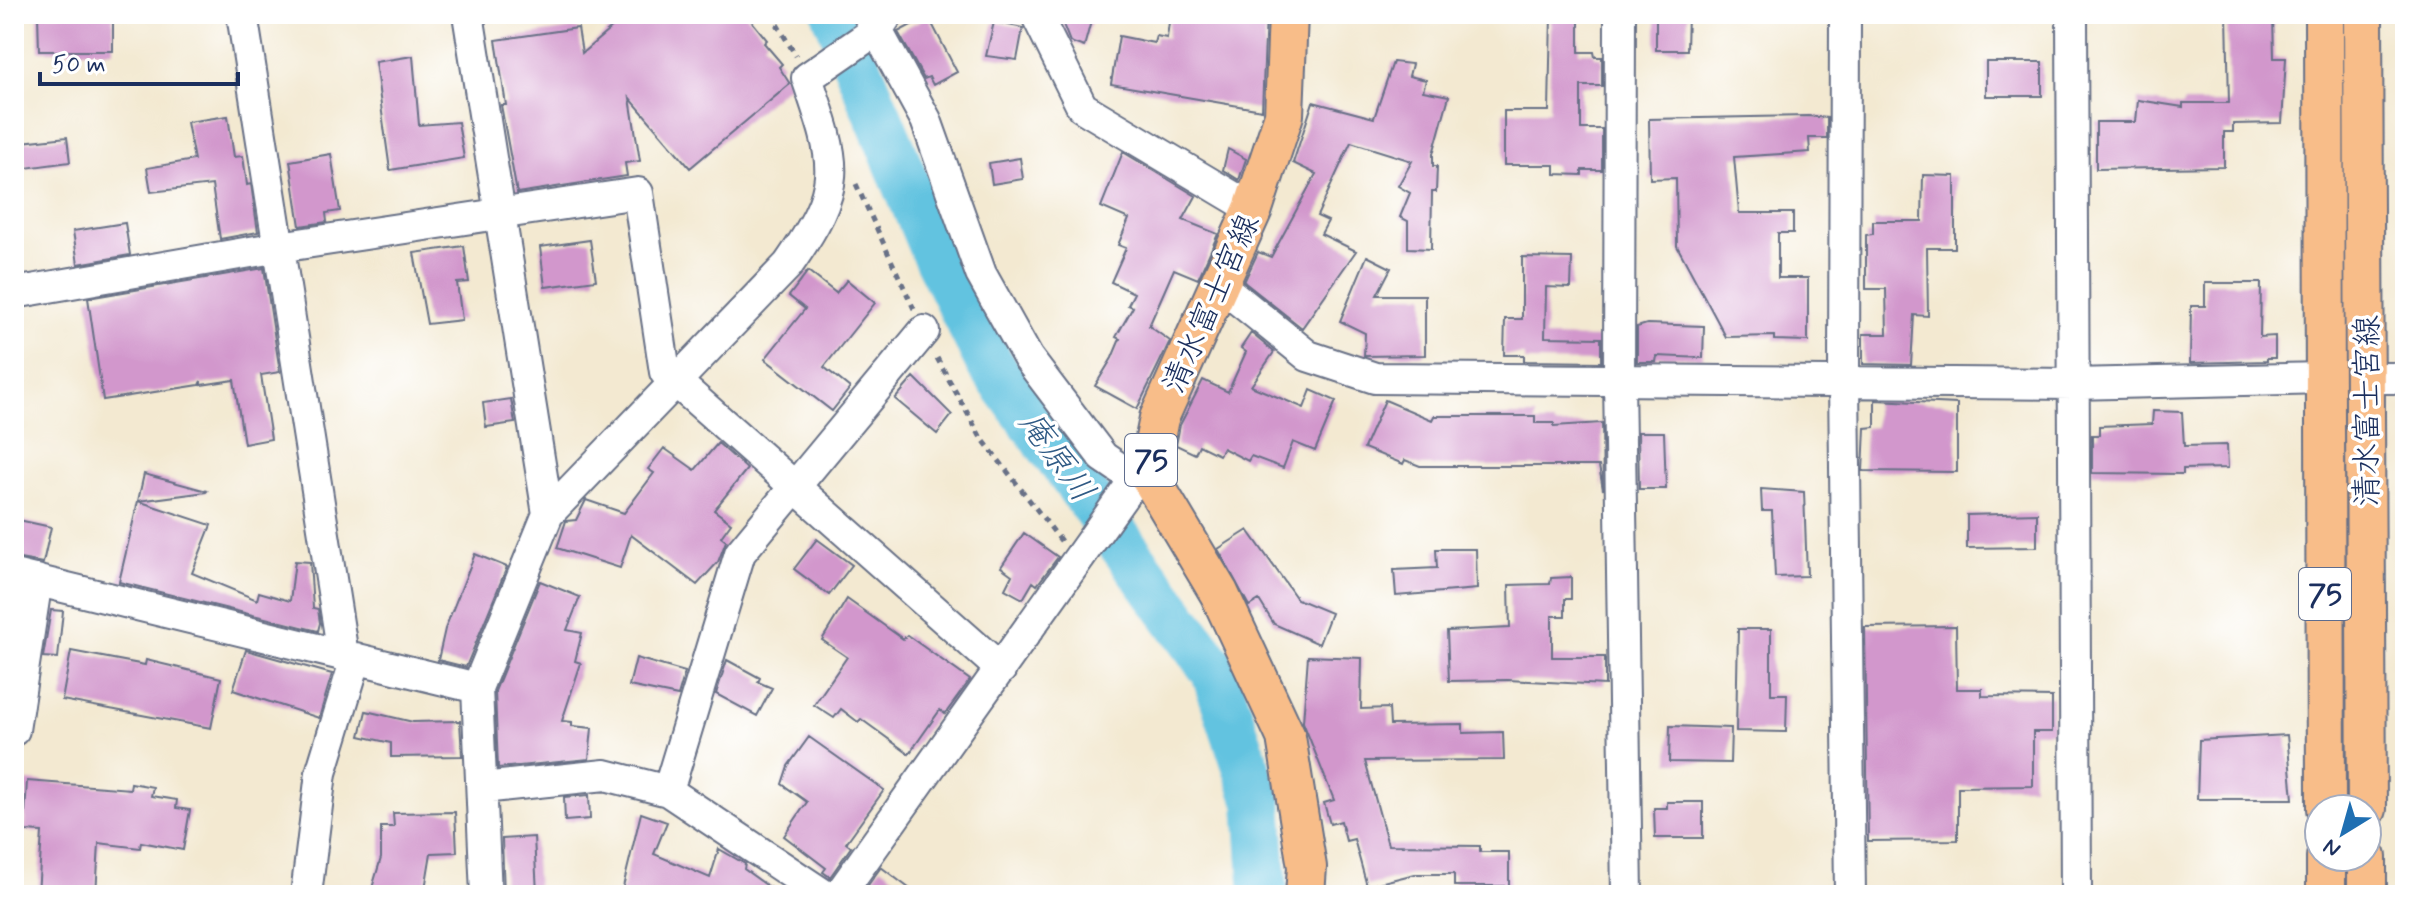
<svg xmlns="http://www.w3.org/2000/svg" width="2419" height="909" font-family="Mynerve,'Klee One',sans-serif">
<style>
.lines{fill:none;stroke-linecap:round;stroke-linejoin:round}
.river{stroke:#62c3e0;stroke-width:48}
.building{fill:#d297cc}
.minor-casing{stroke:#677086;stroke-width:34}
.major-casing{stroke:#677086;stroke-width:42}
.path{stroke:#677086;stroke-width:5;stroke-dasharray:6 6;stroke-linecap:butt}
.minor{stroke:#fff;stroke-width:30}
.major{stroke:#f8bd89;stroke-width:38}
.labels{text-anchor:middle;stroke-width:7;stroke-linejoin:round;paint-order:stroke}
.shield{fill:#fff;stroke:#5f6d8e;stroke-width:2}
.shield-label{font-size:30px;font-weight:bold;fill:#1b2f5e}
.street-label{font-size:32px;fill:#1b2f5e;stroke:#fff}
.water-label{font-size:34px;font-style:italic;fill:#305b85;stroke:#fff}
</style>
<rect width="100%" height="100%" fill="#fff"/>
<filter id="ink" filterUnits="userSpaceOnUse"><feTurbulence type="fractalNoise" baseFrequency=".0125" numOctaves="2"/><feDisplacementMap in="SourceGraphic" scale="16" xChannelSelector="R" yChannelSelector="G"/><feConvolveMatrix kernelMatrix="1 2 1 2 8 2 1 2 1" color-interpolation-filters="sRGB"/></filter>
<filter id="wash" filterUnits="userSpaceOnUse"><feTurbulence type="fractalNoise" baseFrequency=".006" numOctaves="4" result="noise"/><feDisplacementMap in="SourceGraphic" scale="32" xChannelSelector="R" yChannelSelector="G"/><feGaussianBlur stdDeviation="1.8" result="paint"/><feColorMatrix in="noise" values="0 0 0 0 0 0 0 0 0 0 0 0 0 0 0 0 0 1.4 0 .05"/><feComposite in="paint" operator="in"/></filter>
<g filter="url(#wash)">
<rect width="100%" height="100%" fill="#f3e9d1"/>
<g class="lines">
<path class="river" d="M836,14L933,249L990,364L1214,670L1258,802L1264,895"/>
</g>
<g id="blocks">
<path class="building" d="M38,14H113V51H39Z
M628,14H746L767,40L764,43L782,64L779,67L790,84L690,168L630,98L640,161L625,163L627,176L517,193L501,105H506L496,40L578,28L582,53Z
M1059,14H1093L1084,47L1070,42Z
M1170,14H1266L1262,110L1111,84L1119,36L1154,43L1156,36L1167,38Z
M1551,14H1579V52H1594L1595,57H1602V86H1581V129H1602V170H1582V175L1555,174V165H1504V111H1549Z
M1656,14H1688L1687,50H1656Z
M2227,14H2273L2274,58H2286L2282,123L2233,124V132H2224V167L2096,169V122H2136L2138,100L2183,107V103H2229Z
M928,16L957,72L933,85L929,77L924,79L898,32Z
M994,22L1023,28L1017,60L986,56Z
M413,56L419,125L458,122L464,158L390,170L375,62Z
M1393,62L1412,64L1409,76L1426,80L1423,91L1449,96L1433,154V166H1437L1436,192H1432L1431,249L1408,248V221L1400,217L1410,193L1398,186L1412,161L1351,142L1317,216L1328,221L1321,234L1356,251L1302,328L1244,282L1258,252L1271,257L1316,174L1293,163L1313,102L1374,118Z
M1986,62H2042V96H1986Z
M228,116L234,157L243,156L247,185L251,184L258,232L220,239L212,185L151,192L147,168L194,160L187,122Z
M1808,116L1827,118V138H1809L1810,152L1734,157L1739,213H1793V233H1778V278H1808V341L1774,340V336L1726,337L1677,246L1676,178L1650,179L1649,119Z
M67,137L70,162L26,168L22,142Z
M1228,149L1246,159L1239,180L1223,170Z
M1123,152L1196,196L1183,220L1218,234L1198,279L1174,269L1149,326L1170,341L1137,409L1095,386L1112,358L1120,339L1116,337L1133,307L1128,305L1134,293L1111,282L1126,248L1118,245L1129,219L1101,207Z
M331,154L340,211L326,213L327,222L300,226L290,161Z
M1020,158L1023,179L992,184L989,163Z
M1923,175L1955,176V248H1927L1928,316L1914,315L1911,365L1863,364V334H1887L1886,289H1866V235L1873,234V221H1922Z
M125,223L130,255L78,264L73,231Z
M590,240L596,280L545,287L540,247Z
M464,246L469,282L457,283L462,320L427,324L414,253Z
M1367,256L1391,268L1377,295H1425V355L1364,356L1365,333L1340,321Z
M1522,257L1572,258L1571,288L1546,287L1545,337L1601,338V362L1524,361V355H1504L1505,319H1522Z
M264,268L280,372L261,375L271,439L244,444L234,380L201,385V381L199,385L103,400L88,298Z
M808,271L836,293L847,280L875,303L824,367L850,388L832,411L765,359L805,309L789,296Z
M2205,283H2261L2260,337L2275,336V358H2267V361L2190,363L2191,306H2205Z
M1647,324L1704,326L1703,358L1657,356L1656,362H1637V327Z
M1251,333L1274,352L1251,386L1304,408L1311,390L1336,401L1315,451L1293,442L1283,468L1251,456L1248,461L1223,448L1219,455L1199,445L1195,454L1176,445L1180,425L1203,380L1228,392L1246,352L1241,348Z
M914,377L952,415L937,434L895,399Z
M511,399L515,423L486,427L483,403Z
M1385,400L1432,420L1434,416H1535V423H1554V426L1602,423L1603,490L1599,466H1420L1405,460L1403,464L1364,448Z
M1875,400L1957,404V472L1863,471L1865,428L1875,427Z
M2153,411L2182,412L2184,446L2227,445L2228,468L2183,469V474L2092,473V435H2099V426L2152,424Z
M1638,432H1664L1666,489H1639Z
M718,443L747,469L714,510L731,523L721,537L726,541L718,562L697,585L631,535L620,568L557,548L566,521L576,520L586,500L624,513L654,473L648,469L664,448L695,470Z
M144,474L207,491L206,492L138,501Z
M1761,489L1804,492L1807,576L1775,577L1772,511H1762Z
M138,501L211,525L192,573L257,600L259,592L290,601L295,561L310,562L313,608L318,609L320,623L318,631L119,582Z
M2037,513V547L1967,548V515Z
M14,519L51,527L43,563L14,558Z
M1248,530L1297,599L1331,613L1319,644L1274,624L1259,600L1249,606L1218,549Z
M1024,533L1058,557L1037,585L1033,582L1023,599L1005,589L1012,575L1001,567Z
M817,539L852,565L829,595L794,569Z
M1436,549H1476L1477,589L1396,596L1394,570L1437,568Z
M475,554L507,567L466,667L438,660L445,629Z
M1571,577V599H1565V616H1552V657H1605V685L1508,680L1449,681L1447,631L1510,628L1509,585L1550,584L1551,578Z
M540,581L580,597L567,630L582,633L575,661L581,663L562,721L572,722V726L592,728L589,759L498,768L495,691Z
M847,599L903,639L907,635L970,680L945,714L940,710L909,754L861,719L858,722L841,709L834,718L814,705L847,657L822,640Z
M51,610L63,611L58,658L43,657Z
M1956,626L1957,689H1982V696L2052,697V732H2033V786L1958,787V840L1868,841L1865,627Z
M1738,629H1771V694H1787L1786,732L1736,731Z
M246,650L332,674L319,718L233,690Z
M71,651L145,665L146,660L221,678L211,728L62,700Z
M1308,656L1362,658L1361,709L1389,708L1390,725L1463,724V733L1503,732L1504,760L1365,761L1388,845L1480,846V852H1509V886H1454V874H1415L1367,886L1354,839L1346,841L1341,821L1330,824L1324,803L1334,800L1303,722Z
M636,658L685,672L678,696L629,686Z
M727,660L760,678L758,682L772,688L757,716L716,694Z
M366,711L413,722L460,721L462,756L391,757V743L360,736Z
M1670,726L1731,728L1730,763L1669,762Z
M2287,735L2293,799H2197L2199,740Z
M809,737L884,790L846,843L851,847L830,877L823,872L826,868L784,836L807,802L782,784L788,766Z
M27,781L130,789L131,783L153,787L151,796L177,800L176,808L190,810L183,850L141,842L140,848L99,843L96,895H38L42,832L24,831Z
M589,795L590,819L565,821L564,797Z
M1667,802H1703V838H1655L1654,808H1667Z
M455,812L457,852L431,853L424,895H370L381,858V827H394L393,813Z
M641,813L667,822L654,854L710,878L719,849L745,864L744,869L780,895H621Z
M534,837L537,893L504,895L502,839Z
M881,867L918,895H861Z"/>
</g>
</g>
<g filter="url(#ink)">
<use href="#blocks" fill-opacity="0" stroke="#677086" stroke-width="2"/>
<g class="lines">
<defs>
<path id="minor" d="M242,14L343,655
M468,14L548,514
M868,14L926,120L981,274L1028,358L1103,457L1138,481
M1036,14L1082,107L1253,209
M1620,14L1619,379L1627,895
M1845,14L1844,381L1850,895
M2072,14L2076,895
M1220,285L1308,356L1375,378L2073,384L2324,378
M14,293L279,247L638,193L665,372L1001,669
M2366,378H2405
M14,575L477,688
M14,730L37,580
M482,788L605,775L668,791L824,895
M668,791L740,553L924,331
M306,895L321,773L356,658
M486,895L477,688L548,514L788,265C844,185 838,168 807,78L878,29L888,14
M839,895L1128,489L1148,474"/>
<path id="major" d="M1288,14L1284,115L1253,209L1159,418L1148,474L1219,593L1286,737L1307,867L1305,895
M2324,14L2326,809
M2363,14L2367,809
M2326,857V895
M2367,857V895"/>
</defs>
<use href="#minor" class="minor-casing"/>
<use href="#major" class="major-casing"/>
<path class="path" d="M771,14L796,56
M856,184L914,309
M937,358L980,436L1061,541"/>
<use href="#minor" class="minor"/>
<use href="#major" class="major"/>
</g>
</g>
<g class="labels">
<g class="shield">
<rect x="1125" y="434" width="52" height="52" rx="6"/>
<rect x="2299" y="568" width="52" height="52" rx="6"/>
</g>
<g class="shield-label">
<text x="1151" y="470">75</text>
<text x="2325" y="604">75</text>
</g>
<g class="street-label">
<text transform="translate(1210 303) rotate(-66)" y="11">清水富士宮線</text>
<text transform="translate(2366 411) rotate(-90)" y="11">清水富士宮線</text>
</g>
<g class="water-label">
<text transform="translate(1058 456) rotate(54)" y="12">庵原川</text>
</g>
</g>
<rect width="2419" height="909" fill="none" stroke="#fff" stroke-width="48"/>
<g transform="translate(2343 833) rotate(217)"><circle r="38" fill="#ffffff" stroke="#a4acbf" stroke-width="2"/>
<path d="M0-6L14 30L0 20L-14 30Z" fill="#1f6fb2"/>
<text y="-12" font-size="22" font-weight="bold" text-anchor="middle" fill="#1b2f5e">N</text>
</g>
<path d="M40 72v12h198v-12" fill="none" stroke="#1b2f5e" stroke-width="4"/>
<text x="52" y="72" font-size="24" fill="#1b2f5e" stroke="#ffffff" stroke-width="6" paint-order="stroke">50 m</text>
</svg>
